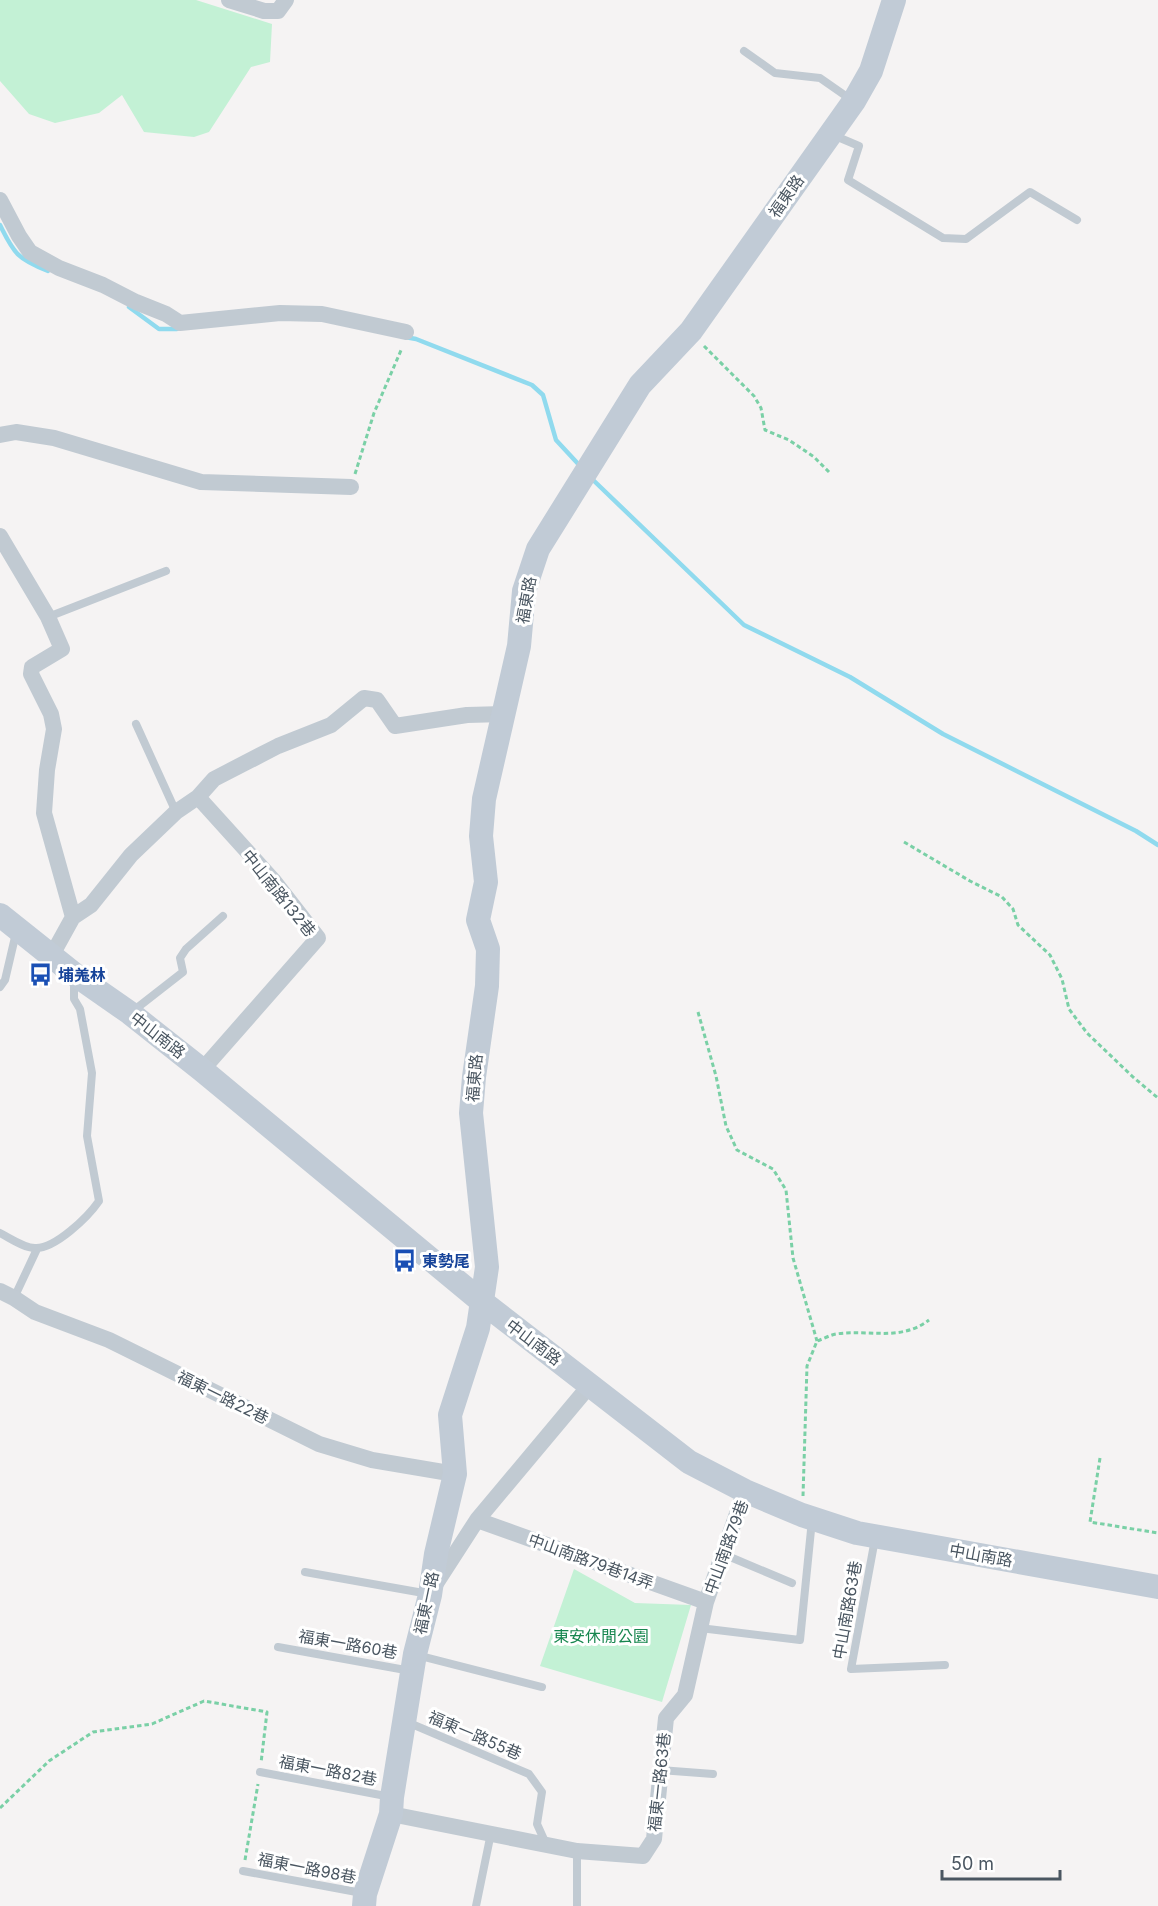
<svg xmlns="http://www.w3.org/2000/svg" width="1158" height="1906" font-family="Inter,'Noto Sans TC',sans-serif">
<style>
.green{fill:#c3f1d5}
.lines{fill:none;stroke-linecap:round;stroke-linejoin:round}
.stream{stroke:#90daee;stroke-width:4.5}
.path{stroke:#7ad0a6;stroke-width:3;stroke-dasharray:4.5 3;stroke-linecap:butt}
.lane{stroke:#c1cad2;stroke-width:8}
.street{stroke:#c1cad2;stroke-width:16}
.secondary{stroke:#c1cbd6;stroke-width:24}
.labels{text-anchor:middle;stroke-width:6;stroke-linejoin:round;paint-order:stroke}
.street-label{font-size:16px;fill:#4a5661;stroke:#fff}
.transit-label{font-size:16px;font-weight:bold;fill:#164399;stroke:#fff;text-anchor:start}
.park-label{font-size:16px;fill:#17864f;stroke:#fff}
</style>
<rect width="100%" height="100%" fill="#f5f3f3"/>
<path class="green" d="M0,0H196L272,24L270,62L251,67L209,132L194,137L144,132L122,95L99,113L55,123L29,114L0,81Z
M574,1569L635,1603L691,1605L662,1702L540,1666Z"/>
<g class="lines">
<path class="stream" d="M0,225C14,254 18,259 48,271
M129,307L159,329H177
M405,337L416,339L532,385L543,395L556,440L581,467
M591,478L744,625L850,677L943,734L1136,831L1158,845"/>
<path class="path" d="M704,346L754,396L761,408L765,430L789,440L814,457L829,472
M355,474L374,413L402,348
M904,842L970,881L1002,897L1013,909L1018,925L1050,955L1062,979L1069,1009L1087,1033L1133,1077L1158,1098
M698,1012L716,1076L726,1126L737,1150L773,1169L786,1190L793,1258L817,1341
M1100,1458L1090,1522L1158,1533
M803,1496L807,1366L817,1341C823,1339 830,1335 836,1334C869,1329 900,1342 929,1320
M0,1808L49,1761L93,1732L152,1724L204,1701L267,1712L261,1763
M245,1860L258,1784"/>
<path class="lane" d="M744,51L775,73L820,78L853,101
M833,135L859,146L848,180L943,238L966,239L1030,192L1077,220
M48,617L166,571
M136,724L176,812
M0,987L5,980L16,933
M133,1011L183,972L180,958L186,949L223,916
M0,1233C10,1238 24,1248 35,1248C55,1249 88,1217 99,1201L87,1136L92,1073L80,1009L74,999V978
M14,1298L37,1249
M875,1539L851,1669L945,1665
M723,1554L792,1583
M305,1572L429,1594
M700,1628L800,1640L812,1520
M278,1647L411,1671
M417,1655L542,1687
M407,1722L529,1774L542,1792L537,1824L546,1844
M660,1770L713,1774
M260,1772L391,1797
M577,1851V1906
M243,1871L362,1893
M476,1906L491,1833"/>
<path class="street" d="M229,0L264,11H278L286,0
M0,200L19,236L30,252L59,268L103,285L136,302L166,314L180,323L280,313L322,314L406,332
M0,435L16,432L54,438L201,482L351,487
M0,536L48,617L62,649L32,667L31,674L51,714L54,729L47,770L44,813L73,917L52,955
M198,797L273,880L318,938L202,1070
M73,917L91,905L131,855L176,812L198,797L214,779L278,746L331,725L364,698L377,700L395,726L467,715L504,714
M0,1291L14,1298L35,1312L109,1340L319,1444L372,1460L455,1474
M477,1520L706,1602
M435,1585L477,1520L590,1385
M391,1814L577,1851L643,1856L654,1839L666,1718L685,1695L706,1602L745,1491"/>
<path class="secondary" d="M0,915L74,974L130,1013L202,1070L481,1301L689,1462L745,1491L802,1515L857,1533L1158,1587
M364,1906L365,1894L391,1814L392,1797L415,1654L430,1595L436,1554L455,1474L450,1415L478,1328L487,1267L471,1113L474,1077L487,986L488,949L478,920L486,882L481,836L484,799L519,646L524,591L538,549L640,385L691,331L854,101L871,71L894,0"/>
</g>
<defs>
<symbol id="bus-bare" viewBox="-9 -9 18 18"><path d="M-5-6H5V4H4V6H2V4H-2V6H-4V4H-5ZM-3.5-4V0h7V-4ZM-3.5 1.2v1.5H-2V1.2ZM2 1.2v1.5H3.5V1.2Z" fill="#1a4fb4" stroke="#fff" stroke-width="2.5" paint-order="stroke"/></symbol>
</defs>
<g fill-rule="evenodd">
<use href="#bus-bare" x="24" y="958" width="33" height="33"/>
<use href="#bus-bare" x="388" y="1244" width="33" height="33"/>
</g>
<g class="labels">
<g class="street-label">
<text transform="translate(786 196) rotate(-55)" y="6">福東路</text>
<text transform="translate(526 600) rotate(-80)" y="6">福東路</text>
<text transform="translate(279 893) rotate(51)" y="6">中山南路132巷</text>
<text transform="translate(158 1035) rotate(38)" y="6">中山南路</text>
<text transform="translate(474 1078) rotate(-85)" y="6">福東路</text>
<text transform="translate(534 1342) rotate(37)" y="6">中山南路</text>
<text transform="translate(223 1397) rotate(26)" y="6">福東一路22巷</text>
<text transform="translate(726 1547) rotate(-70)" y="6">中山南路79巷</text>
<text transform="translate(981 1555) rotate(10)" y="6">中山南路</text>
<text transform="translate(591 1561) rotate(20)" y="6">中山南路79巷14弄</text>
<text transform="translate(426 1603) rotate(-78)" y="6">福東一路</text>
<text transform="translate(847 1610) rotate(-80)" y="6">中山南路63巷</text>
<text transform="translate(348 1644) rotate(10)" y="6">福東一路60巷</text>
<text transform="translate(475 1735) rotate(23)" y="6">福東一路55巷</text>
<text transform="translate(328 1770) rotate(11)" y="6">福東一路82巷</text>
<text transform="translate(659 1782) rotate(-84)" y="6">福東一路63巷</text>
<text transform="translate(307 1868) rotate(11)" y="6">福東一路98巷</text>
</g>
<g class="transit-label">
<text x="58" y="981">埔羗林</text>
<text x="422" y="1267">東勢尾</text>
</g>
<g class="park-label">
<text x="601" y="1642">東安休閒公園</text>
</g>
</g>
<path d="M942 1870v9h118v-9" fill="none" stroke="#4a5661" stroke-width="3"/>
<text x="951" y="1870" font-size="18" fill="#4a5661" stroke="#ffffff" stroke-width="4.5" paint-order="stroke">50 m</text>
</svg>
